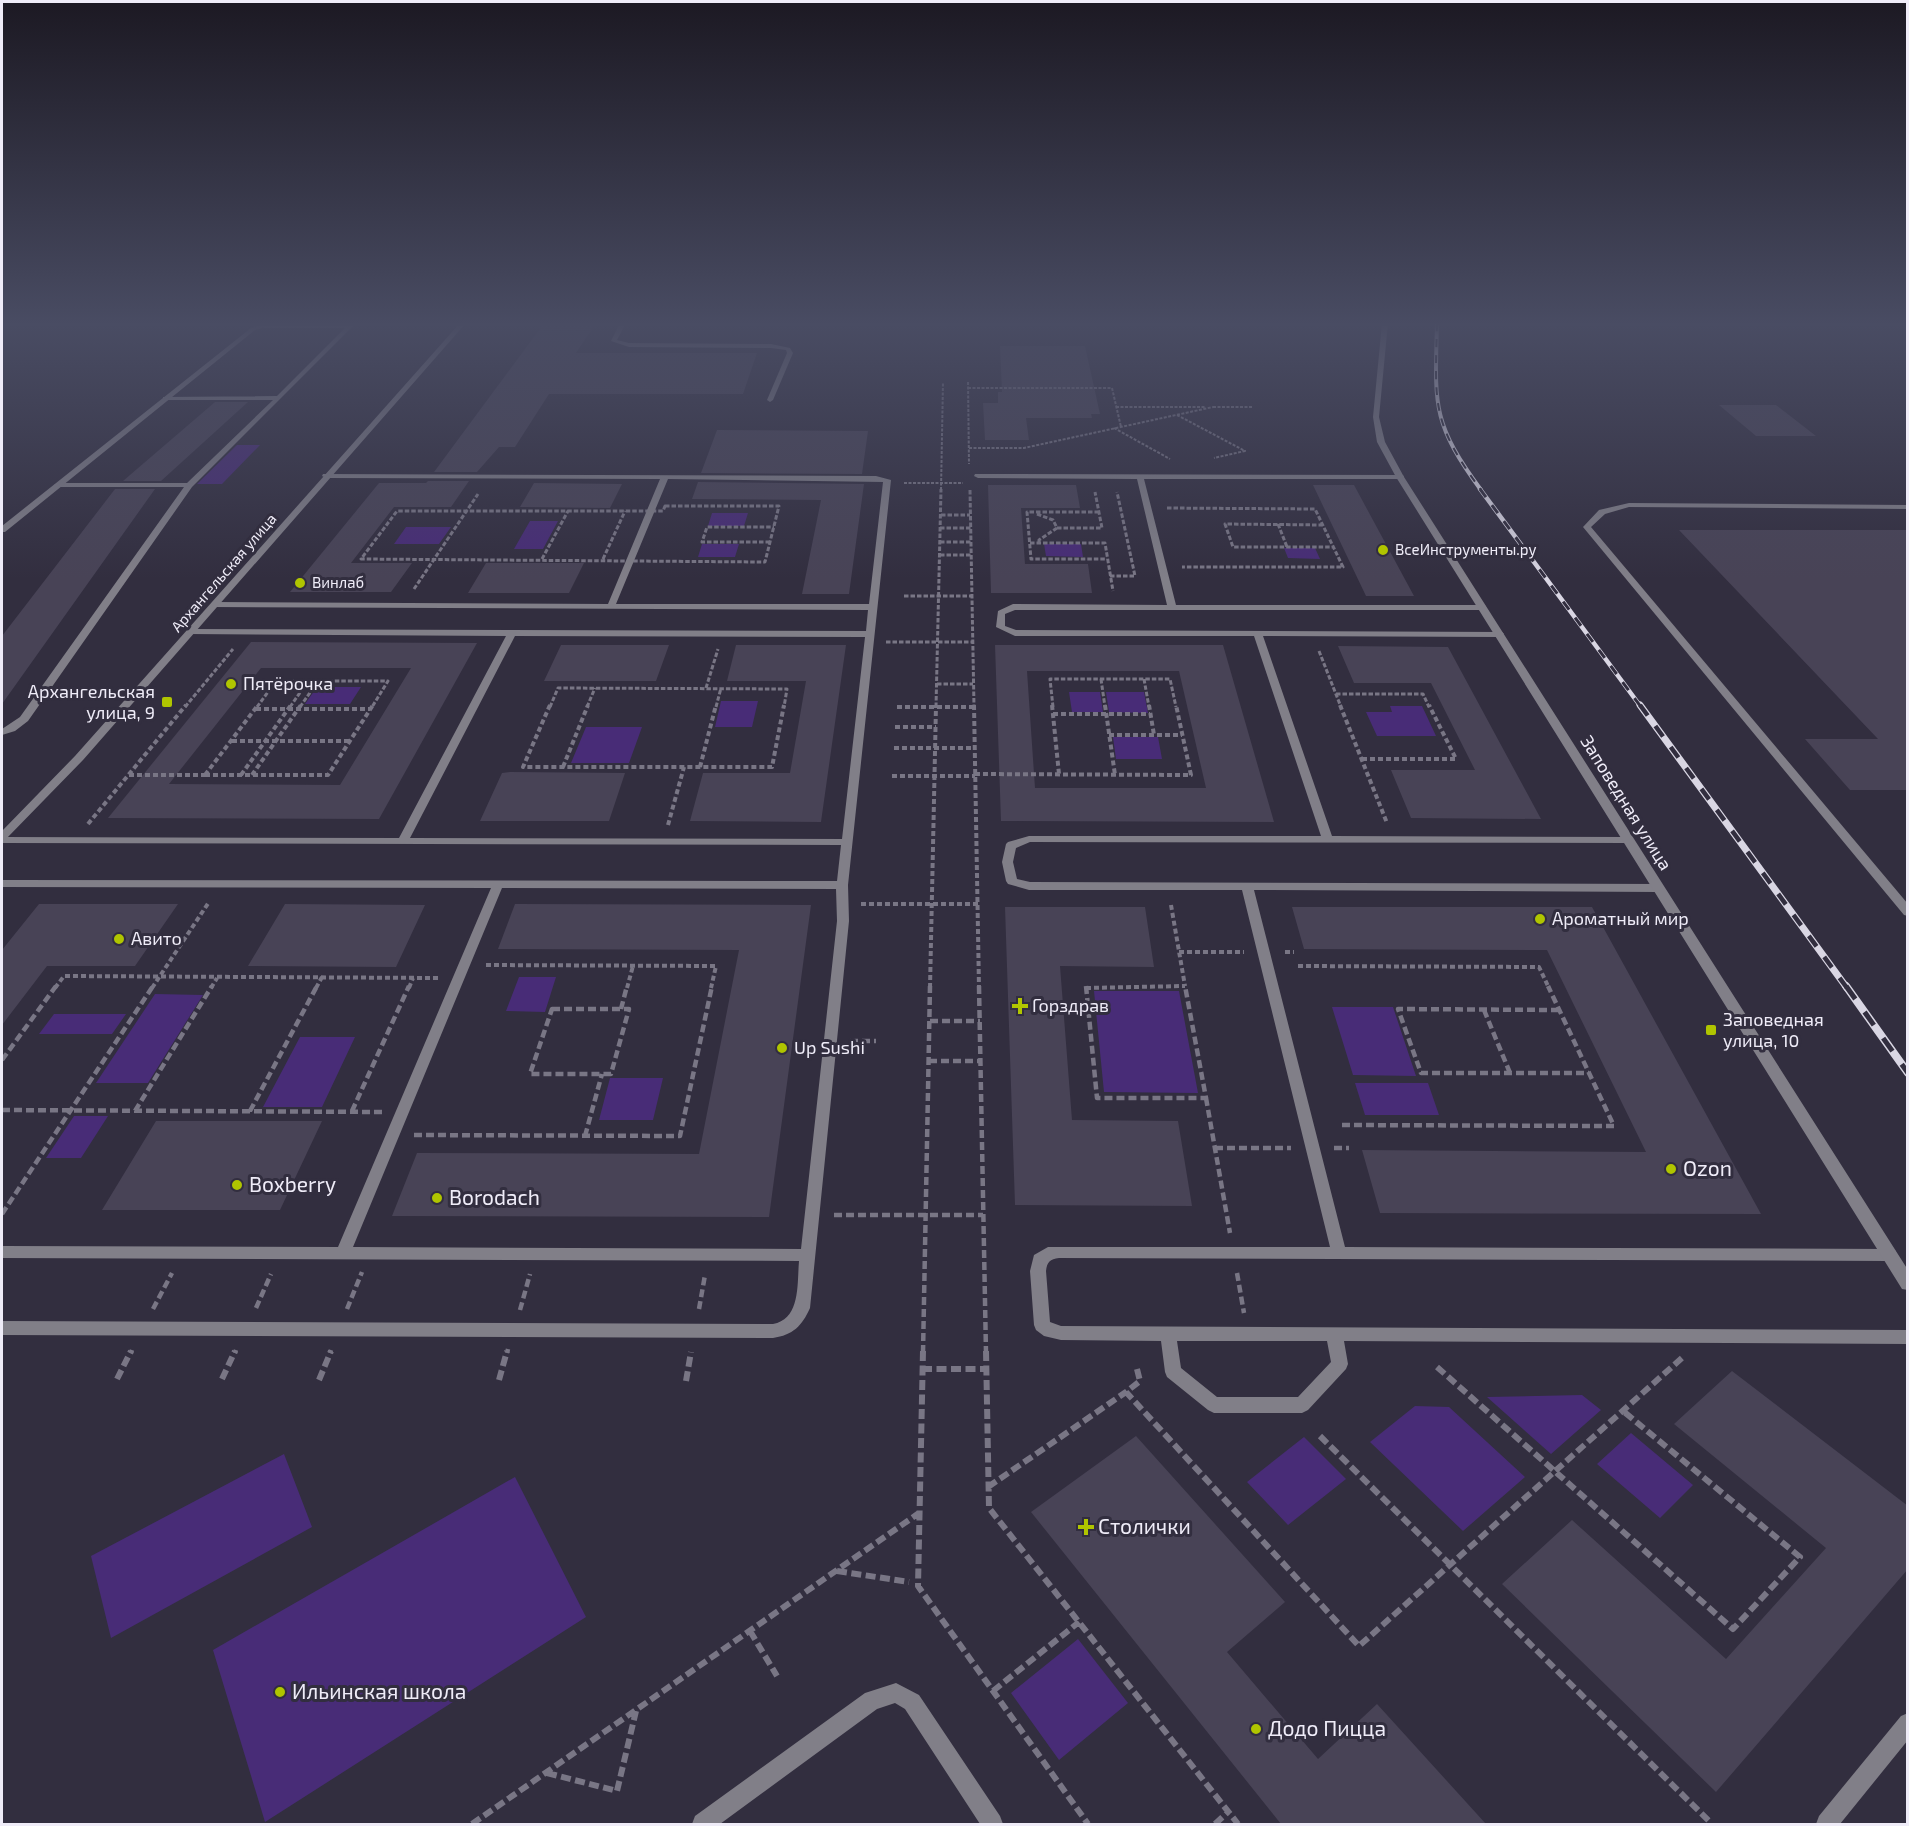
<svg xmlns="http://www.w3.org/2000/svg" width="1909" height="1826" font-family="'Exo 2',sans-serif">
<style>
.green{fill:#482c77}
.building{fill:#484356;fill-rule:evenodd}
.lines{fill:none;stroke-linecap:round;stroke-linejoin:round}
.path-far4{stroke:#797685;stroke-width:2;stroke-dasharray:3 1.5;stroke-linecap:butt}
.path-far3{stroke:#797685;stroke-width:3;stroke-dasharray:4.5 2;stroke-linecap:butt}
.path-far2{stroke:#797685;stroke-width:4;stroke-dasharray:5 3;stroke-linecap:butt}
.path-far1{stroke:#797685;stroke-width:4.5;stroke-dasharray:8 4;stroke-linecap:butt}
.path{stroke:#797685;stroke-width:6;stroke-dasharray:10 4.5;stroke-linecap:butt}
.lane{fill:#817f88;fill-rule:evenodd}
.street{fill:#817f88;fill-rule:evenodd}
.rail-far3-casing{stroke:#d9d6e3;stroke-width:4}
.rail-far2-casing{stroke:#d9d6e3;stroke-width:4.5}
.rail-far1-casing{stroke:#d9d6e3;stroke-width:7}
.rail-casing{stroke:#d9d6e3;stroke-width:8}
.rail-far3{stroke:#322e3f;stroke-width:2;stroke-dasharray:8;stroke-linecap:butt}
.rail-far2{stroke:#322e3f;stroke-width:3;stroke-dasharray:10;stroke-linecap:butt}
.rail-far1{stroke:#322e3f;stroke-width:4.5;stroke-dasharray:13;stroke-linecap:butt}
.rail{stroke:#322e3f;stroke-width:5;stroke-dasharray:16;stroke-linecap:butt}
.poi-dot{fill:#b0c500;stroke:#322e3f;stroke-width:2}
.labels{text-anchor:middle;stroke-width:6;stroke-linejoin:round;paint-order:stroke}
.far-poi-label{font-size:15px;fill:#efecf8;stroke:#322e3f;text-anchor:start}
.far-street-label{font-size:15px;fill:#efecf8;stroke:#322e3f}
.poi-label{font-size:18px;fill:#efecf8;stroke:#322e3f;text-anchor:start}
.street-label{font-size:18px;fill:#efecf8;stroke:#322e3f}
.near-poi-label{font-size:21px;fill:#efecf8;stroke:#322e3f;text-anchor:start}
</style>
<rect width="100%" height="100%" fill="#322e3f"/>
<path class="green" d="M237,445H260L222,484H197Z
M712,513H748L744,526H708Z
M530,521H558L543,549H514Z
M406,527H451L439,544H394Z
M702,544H739L735,557H698Z
M1044,544H1081L1083,557L1046,556Z
M1284,548H1315L1320,559L1288,558Z
M317,687H361L350,704H305Z
M1069,692H1100L1103,712H1072Z
M1106,692H1144L1148,713L1109,712Z
M721,701H758L752,727H715Z
M1390,706H1422L1436,736H1377L1366,712H1392Z
M586,727H642L629,763H571Z
M1113,737H1158L1162,759H1116Z
M519,977H556L545,1012L506,1011Z
M1094,991H1179L1198,1093L1104,1092Z
M155,994L203,995L148,1083H96Z
M1332,1007H1393L1416,1076L1353,1075Z
M54,1014H126L112,1034H39Z
M300,1037H355L322,1107H263Z
M610,1078H663L653,1120H599Z
M1355,1083H1428L1439,1115H1365Z
M74,1116H108L81,1158H46Z
M1582,1395L1601,1410L1551,1454L1487,1397Z
M1415,1406L1449,1407L1525,1477L1463,1531L1370,1442Z
M1631,1433L1693,1485L1660,1518L1597,1464Z
M1304,1437L1346,1479L1288,1525L1247,1482Z
M284,1454L312,1527L111,1638L91,1556Z
M515,1477L586,1617L265,1822L213,1650Z
M1078,1639L1128,1703L1059,1760L1011,1693Z"/>
<path class="building" d="M542,326H594L576,353H757L743,394H549L515,447H499L477,472H434Z
M1000,346H1085L1100,414H1091L1092,418H1026L1029,440H985L983,403H998V392H1002Z
M215,402H248L161,481H123Z
M1719,405H1776L1816,436H1756Z
M717,430L868,431L862,474L701,473Z
M428,481H469L451,507H394L351,563H412L391,592H290L379,483H426Z
M698,482L864,484L849,594H802L821,500L692,499Z
M534,483L622,484L610,508L520,507Z
M988,485H1076L1080,508H1021L1025,564H1088L1092,593H991Z
M1313,485H1354L1414,596H1366Z
M115,489H155L2,704V636Z
M1679,530H1908V790H1850L1805,739H1878Z
M486,563H584L569,593H468Z
M251,642L477,643L379,819L108,818ZM261,668H411L340,785L169,784Z
M561,645H669L656,681H544Z
M736,645H846L821,822L690,821L703,773H790L806,681H727Z
M995,645H1223L1274,822L1001,821ZM1027,671H1179L1206,788H1035Z
M1338,646L1448,647L1541,819L1411,818L1391,770H1475L1431,683H1354Z
M502,773L510,772L625,773L609,821H480Z
M39,904H178L135,966H47L2,1025V950Z
M285,904L425,905L396,967L248,966Z
M515,904L811,905L769,1217L392,1216L417,1153L699,1154L739,950L498,949Z
M1005,907H1145L1154,967L1060,966L1072,1120L1178,1121L1192,1206L1015,1205Z
M1292,907H1592L1761,1214L1380,1213L1362,1150L1646,1152L1547,950L1304,949Z
M156,1121H322L280,1210H102Z
M1732,1371L1908,1506V1569L1716,1792L1502,1584L1572,1520L1726,1659L1826,1548L1674,1424Z
M1136,1436L1285,1602L1227,1652L1318,1759L1377,1704L1486,1824H1281L1031,1512Z"/>
<g class="lines">
<path class="path-far4" d="M968,382L969,464
M968,388H1112L1121,427
M1116,407H1206
M1213,407H1253
M1177,415L1245,451L1214,458
M1114,428L1170,459
M969,448H1024L1213,407
M904,483H963
M941,490L943,382"/>
<path class="path-far3" d="M970,490L974,707
M665,506H779L765,562L361,559L397,511H663Z
M1167,508L1315,509L1343,567H1182
M1099,512H1027L1031,559H1107
M1037,514L1053,520L1057,528L1039,540V543
M941,515H970
M1278,524L1287,547
M1323,525L1225,524L1233,547H1333
M940,528H971
M1057,528H1102L1095,492
M770,542H702L707,527H774
M940,542H971
M1030,543H1105L1113,591
M940,555H971
M542,559L568,511
M603,559L625,511
M1110,576H1135L1117,492
M414,589L478,494
M904,596H972
M886,642H973
M1319,651L1341,707
M1101,679L1105,707
M1144,679L1149,707
M937,684H973
M706,688L718,649
M1336,694H1423L1429,707
M185,707L233,649
M257,707L276,681H388L372,707
M290,707L308,681
M300,707L318,681
M550,707L558,688L787,689L784,707
M587,707L595,688
M716,707L721,688
M936,707L941,489
M1053,707L1050,679H1170L1176,707"/>
<path class="path-far2" d="M550,705L523,767H772L784,705
M974,705L979,988
M1052,705L1059,774
M1105,705L1115,775
M1149,705L1154,735
M1340,705L1387,823
M897,707H974
M256,709H370
M1053,714H1150
M895,727H936
M1109,735H1182
M232,741H350
M894,748H975
M1362,759H1456L1429,705
M563,767L588,705
M700,767L716,705
M975,774L1191,775L1176,705
M129,775H205
M205,775H328L373,705
M205,775L258,705
M241,775L291,705
M252,775L301,705
M892,776H975
M88,824L186,705
M668,825L684,767
M861,904H978
M1171,905L1185,986
M1179,952H1244
M1285,952H1294
M486,965L716,966L711,988
M1298,966L1539,967L1549,988
M55,988L64,976L438,978
M152,988L209,902
M211,988L217,978
M316,988L322,977
M409,988L413,978
M627,988L633,966
M930,988L936,705
M1086,988L1185,986"/>
<path class="path-far1" d="M979,986L986,1353
M1086,986L1097,1098H1206L1185,986
M552,1009H629L611,1074H530Z
M621,1009L627,986
M1484,1010L1510,1073
M1559,1010L1398,1009L1421,1073H1589
M930,1021H980
M850,1041H876
M2,1060L56,986
M929,1061H980
M1206,1098L1230,1233
M2,1110L382,1112
M135,1111L212,986
M250,1111L317,986
M352,1111L409,986
M1342,1125L1614,1126L1548,986
M414,1135L680,1136L712,986
M585,1136L602,1074
M1215,1148H1291
M1334,1148H1349
M2,1214L153,986
M834,1215H983
M1237,1273L1244,1313
M256,1308L271,1274
M153,1309L172,1273
M347,1309L362,1272
M699,1309L705,1275
M520,1310L530,1274
M131,1353L132,1350
M235,1353L236,1350
M330,1353L331,1350
M507,1353L508,1349
M923,1353L930,986"/>
<path class="path" d="M923,1351L918,1586L1088,1824
M986,1351L989,1508L1238,1824
M1437,1367L1733,1629L1800,1557L1623,1411
M922,1369H986
M1137,1369L1140,1381L1126,1392L1359,1646L1683,1357
M117,1379L131,1351
M222,1379L235,1351
M319,1380L331,1351
M499,1380L507,1351
M686,1381L691,1352
M1320,1436L1709,1821
M988,1487L1126,1392
M837,1571L909,1582
M750,1631L777,1676
M993,1691L1079,1622
M547,1773L617,1791L636,1711
M472,1824L919,1513
M1215,1824L1228,1812"/>
<path class="lane" d="M620,323H626L617,340L629,343L771,344L790,348L793,353L773,400L770,402L767,400L787,353L786,350L771,348L629,347L611,341Z
M261,325L350,324L353,326L192,487L28,721L15,731L2,735V729L20,717L184,487H58L54,485L58,483H187L273,400H165L163,399V397L277,396L345,328H263Z
M323,474L876,476L891,480L848,885L849,921L810,1308C802,1326 793,1335 773,1338L2,1335V1321L773,1324C801,1319 797,1283 799,1261L2,1258V1246L338,1247L491,888L2,887V880L837,881L841,845L2,843V837L399,838L506,636L188,634V630L191,629L866,631L868,610L212,607V603L215,602L608,604L660,479L326,478L322,476ZM668,479L883,482L869,604H616ZM515,636L865,637L842,839L410,838ZM502,888L836,889L837,921L801,1249L353,1247Z
M975,474L1403,475L1404,477L1400,479H1144L1176,605H1483L1486,606V610H1015L1005,614V626L1016,630L1502,632L1504,634L1499,637L1263,636L1332,836L1628,837L1634,840L1628,843L1030,842L1016,848L1013,862L1017,879L1030,882L1658,884L1664,888L1658,892L1254,890L1345,1247L1889,1249L1895,1250L1897,1255L1895,1260L1889,1261L1059,1258C1050,1259 1047,1262 1046,1271L1050,1322L1061,1326L1908,1330V1344L1344,1341L1348,1364L1346,1369L1308,1410L1302,1413H1214L1208,1410L1167,1377L1165,1372L1161,1341L1061,1340L1044,1336L1036,1330L1034,1325L1030,1271L1034,1255L1048,1247H1330L1242,890H1029L1008,884L1006,881L1002,862L1006,844L1008,842L1029,836H1321L1254,636H1015L996,627L998,611L1013,604L1167,605L1137,479L978,478L974,476ZM1177,1341H1327L1331,1362L1298,1397H1217L1181,1368Z
M1629,503L1908,505V509L1629,507L1605,514L1591,527L1908,904V916L1904,915L1583,527L1599,510Z
M896,1683L919,1695L1000,1816L1003,1824H980L905,1709L895,1703L877,1709L720,1824H692L695,1816L865,1693Z
M1908,1713V1740L1840,1824H1816L1819,1816L1901,1716Z"/>
<path class="street" d="M460,323H466L83,760L6,839L2,840V831L75,756Z
M1382,323H1388L1379,417L1385,442L1404,477L1908,1270V1290L1902,1289L1396,477L1377,442L1373,417Z
M263,324L265,327L255,330L5,532H2V526L251,328Z"/>
<defs>
<path id="rail-far3" d="M1437,323C1435,404 1431,422 1481,490"/>
<path id="rail-far2" d="M1480,489L1641,707"/>
<path id="rail-far1" d="M1640,705L1847,988"/>
<path id="rail" d="M1846,986L1908,1073"/>
</defs>
<use href="#rail-far3" class="rail-far3-casing"/>
<use href="#rail-far2" class="rail-far2-casing"/>
<use href="#rail-far1" class="rail-far1-casing"/>
<use href="#rail" class="rail-casing"/>
<use href="#rail-far3" class="rail-far3"/>
<use href="#rail-far2" class="rail-far2"/>
<use href="#rail-far1" class="rail-far1"/>
<use href="#rail" class="rail"/>
</g>
<linearGradient id="sky" x2="0" y2="1"><stop stop-color="#1c1923"/><stop offset="0.56" stop-color="#494c63"/><stop offset="1" stop-color="#494c63" stop-opacity="0"/></linearGradient>
<rect width="1909" height="579" fill="url(#sky)"/>
<g class="poi-dot">
<circle cx="1383" cy="550" r="6"/>
<circle cx="300" cy="583" r="6"/>
<circle cx="231" cy="684" r="6"/>
<rect x="161" y="696" width="12" height="12" rx="3"/>
<circle cx="1540" cy="919" r="6"/>
<circle cx="119" cy="939" r="6"/>
<path d="M1017 997h6v6h6v6h-6v6h-6v-6h-6v-6h6z"/>
<rect x="1705" y="1024" width="12" height="12" rx="3"/>
<circle cx="782" cy="1048" r="6"/>
<circle cx="1671" cy="1169" r="6"/>
<circle cx="237" cy="1185" r="6"/>
<circle cx="437" cy="1198" r="6"/>
<path d="M1083 1518h6v6h6v6h-6v6h-6v-6h-6v-6h6z"/>
<circle cx="280" cy="1692" r="6"/>
<circle cx="1256" cy="1729" r="6"/>
</g>
<g class="labels">
<g class="far-poi-label">
<text x="1395" y="555">ВсеИнструменты.ру</text>
<text x="312" y="588">Винлаб</text>
</g>
<g class="far-street-label">
<text transform="translate(224 573) rotate(-49)" y="5">Архангельская улица</text>
</g>
<g class="poi-label">
<text x="243" y="690">Пятёрочка</text>
<text x="155" y="698" text-anchor="end">Архангельская<tspan x="155" dy="21">улица, 9</tspan></text>
<text x="1552" y="925">Ароматный мир</text>
<text x="131" y="945">Авито</text>
<text x="1032" y="1012">Горздрав</text>
<text x="1723" y="1026">Заповедная<tspan x="1723" dy="21">улица, 10</tspan></text>
<text x="794" y="1054">Up Sushi</text>
</g>
<g class="street-label">
<text transform="translate(1626 803) rotate(58)" y="6">Заповедная улица</text>
</g>
<g class="near-poi-label">
<text x="1683" y="1176">Ozon</text>
<text x="249" y="1192">Boxberry</text>
<text x="449" y="1205">Borodach</text>
<text x="1098" y="1534">Столички</text>
<text x="292" y="1699">Ильинская школа</text>
<text x="1268" y="1736">Додо Пицца</text>
</g>
</g>
<rect width="1909" height="1826" fill="none" stroke="#efecf8" stroke-width="6"/>
</svg>
